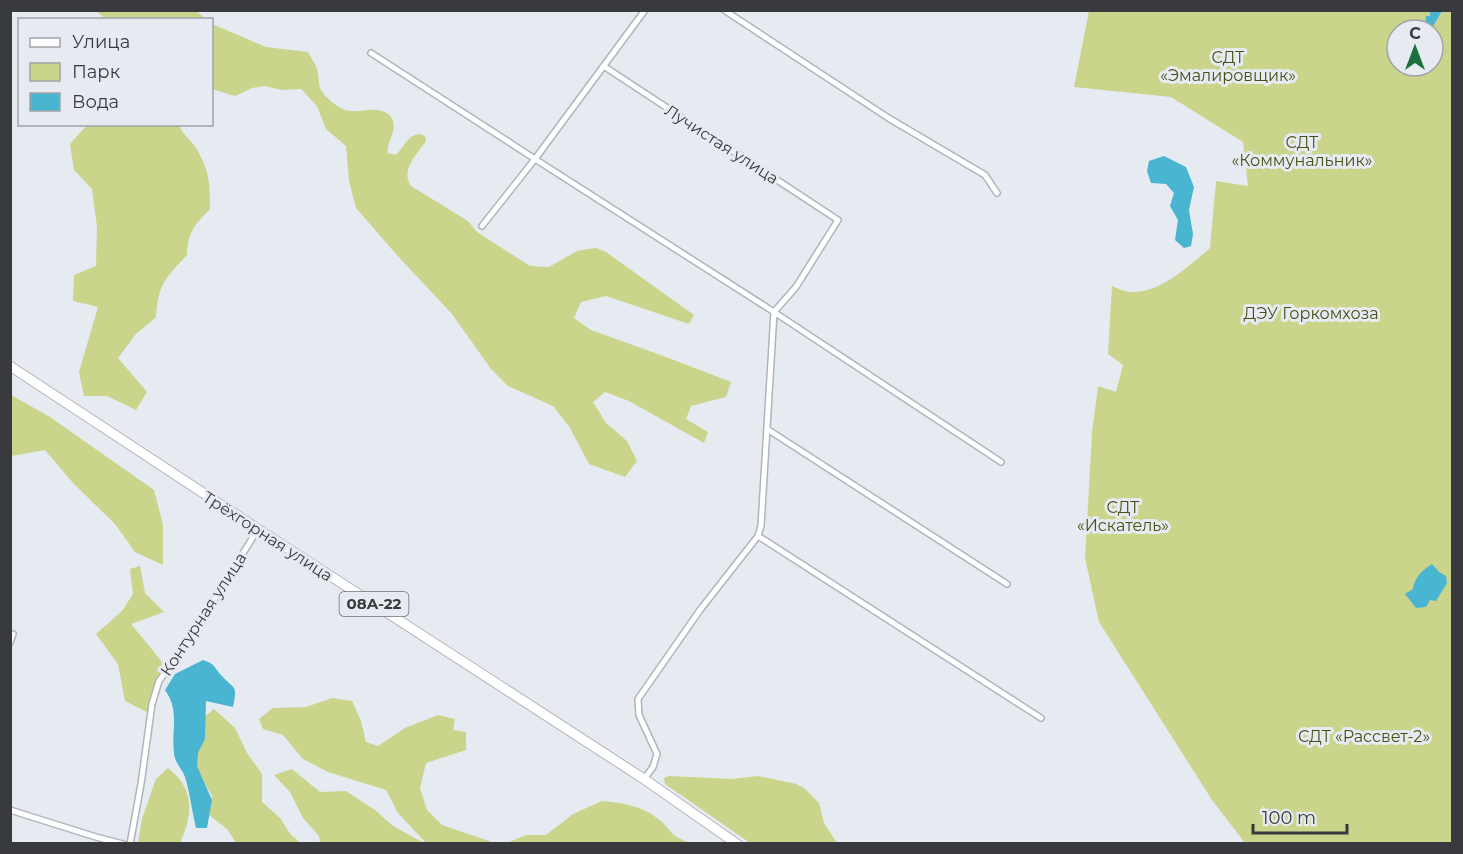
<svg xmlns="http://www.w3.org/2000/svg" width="1463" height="854" font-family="Montserrat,sans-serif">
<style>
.green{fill:#cad48b}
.water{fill:#4ab5d0}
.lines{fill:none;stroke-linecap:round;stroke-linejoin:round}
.street-casing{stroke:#afb5ba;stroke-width:8}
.highway-casing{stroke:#afb5ba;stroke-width:11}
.street{stroke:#fff;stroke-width:5}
.highway{stroke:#fff;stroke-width:9}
.labels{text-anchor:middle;stroke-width:6;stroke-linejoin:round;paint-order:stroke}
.shield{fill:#e5ebf1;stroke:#6c6f73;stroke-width:1.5}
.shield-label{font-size:15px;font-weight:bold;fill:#383a3d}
.park-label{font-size:16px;fill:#4a5015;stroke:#e5ebf1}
.street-label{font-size:16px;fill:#383a3d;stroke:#e5ebf1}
</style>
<rect width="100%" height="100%" fill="#e5ebf1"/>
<path class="green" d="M96,11H196L206,19H106Z
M1089,11H1430V17L1422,30H1397V52L1393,55L1397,58V66H1433V30H1431L1442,11H1452V843H1245L1212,800L1099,622L1085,558L1092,433L1098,386L1116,392L1123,365L1108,354L1112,286C1117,288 1124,291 1129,292C1161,294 1188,266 1210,248L1216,181L1248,186L1243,142L1171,97L1074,87Z
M212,24L266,47L308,52C311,58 315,63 317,69C319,75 318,82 320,88C324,97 336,106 345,110C359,115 384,101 393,121C397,132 386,142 388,153L396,155C405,146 411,129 425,136L426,141C417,154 400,170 411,186L468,221L477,232L530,266L549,267L577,251L588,249L596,248L606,252L694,315L689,324L606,296L581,302L574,318L591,330L666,357L731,382L726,397L691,406L686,419L708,432L704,443L629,401L605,392L593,402L606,423L627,441L637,461L625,477L589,464L570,428L553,406L508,386L491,369L452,314L395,253L356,208L349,181L346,146L326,129L317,106L301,89L282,90L264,86L252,88L235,96L212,89Z
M87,125H179C182,134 191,140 196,148C210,172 210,183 210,209C194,225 188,232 187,255C165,278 158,285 156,317L135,335L118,358L147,392L136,410L107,396H84L79,372L98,307L73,301L74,275L96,266L97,227L92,189L74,170L70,144Z
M11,395L50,417L154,490L163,525V565L135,552L115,524L73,483L45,450L11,456Z
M140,566L145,593L164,612L131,624L163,663L149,713L125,701L118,664L96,634L122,611L133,594L130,569Z
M332,698L352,701L361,721L366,742L378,746L405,728L438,715L455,719L453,730L466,732V750L426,763L420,788L427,810L442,825L495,843H426L398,813L386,790L328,772L303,759L283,735L263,729L259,719L273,708L306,707Z
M214,709L235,728L247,753L262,774V802L280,818L291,835L301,843H236L228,830L208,814L212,796L193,763L205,739L204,717Z
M168,768C195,789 193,814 180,843H138L142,819L156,779Z
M292,769L320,792L346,791L375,810L393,826L424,843H320L319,836L303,818L290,792L274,775Z
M669,776L732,779L758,776L796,784L804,788L819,803L824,823L837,843H750L665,784L664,778Z
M602,801C623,803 640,805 657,818C673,830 668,836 691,843H507L526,835H546L573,814Z"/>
<path class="water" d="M1430,11H1442L1431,30H1422L1425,27L1426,16H1430Z
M1164,156L1186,167L1194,187L1189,210L1193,234L1191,246L1184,248L1175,240L1178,220L1170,206L1174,193L1166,184L1151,183L1147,171L1149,161Z
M1432,564L1439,572L1446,576L1447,583L1436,601L1430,600L1426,607L1416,608L1405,594L1413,589C1415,576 1422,571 1432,564Z
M203,660C215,664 213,666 221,675C234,690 238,683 233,707L206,701L205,739L198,753L197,766L212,800L207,828H196C192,811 190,793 185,777C182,768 175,764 174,753C171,729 180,711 165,690L175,674Z"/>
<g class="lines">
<defs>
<path id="street" d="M645,10L535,159L774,312L1001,462
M724,10L890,119L985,175L997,193
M371,53L535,159L482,226
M605,67L838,220L796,287L774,312L761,526L758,536L700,610L638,699L639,715L657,754L653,767L644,779
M767,429L1007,584
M758,536L1041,718
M10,643L13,634
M10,810L96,837L123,844
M130,844L141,784L152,704L159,681L189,640L258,529"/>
<path id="highway" d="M10,366L258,529L644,779L737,844"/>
</defs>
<use href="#street" class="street-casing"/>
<use href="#highway" class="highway-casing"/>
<use href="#street" class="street"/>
<use href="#highway" class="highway"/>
</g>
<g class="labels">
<rect class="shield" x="339.5" y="592" width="69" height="24" rx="4.5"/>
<g class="shield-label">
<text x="374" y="609">08А-22</text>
</g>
<g class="park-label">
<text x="1228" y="63">СДТ<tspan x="1228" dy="18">«Эмалировщик»</tspan></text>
<text x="1302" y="148">СДТ<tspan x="1302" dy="18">«Коммунальник»</tspan></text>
<text x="1311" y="319">ДЭУ Горкомхоза</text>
<text x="1123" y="513">СДТ<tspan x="1123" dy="18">«Искатель»</tspan></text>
<text x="1364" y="742">СДТ «Рассвет-2»</text>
</g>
<g class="street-label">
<text transform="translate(722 144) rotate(33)" y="6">Лучистая улица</text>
<text transform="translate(268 536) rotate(33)" y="6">Трёхгорная улица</text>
<text transform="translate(203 614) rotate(-57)" y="6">Контурная улица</text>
</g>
</g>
<rect width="1463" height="854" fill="none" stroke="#383a3d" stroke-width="24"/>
<rect x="18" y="18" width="195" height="108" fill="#e5ebf1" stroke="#a0a4a9" stroke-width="1.5"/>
<rect x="30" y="38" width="30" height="9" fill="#ffffff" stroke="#a0a4a9" stroke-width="1.5"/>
<text x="72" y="48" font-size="18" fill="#383a3d">Улица</text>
<rect x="30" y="63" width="30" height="18" fill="#cad48b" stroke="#a0a4a9" stroke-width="1.5"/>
<text x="72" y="78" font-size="18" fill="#383a3d">Парк</text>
<rect x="30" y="93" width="30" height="18" fill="#4ab5d0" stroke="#a0a4a9" stroke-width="1.5"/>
<text x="72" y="108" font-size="18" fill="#383a3d">Вода</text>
<g transform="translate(1415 48)"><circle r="28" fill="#e5ebf1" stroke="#a0a4a9" stroke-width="1.5"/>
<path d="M0-4.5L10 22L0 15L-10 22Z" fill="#1a6e3f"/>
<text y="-9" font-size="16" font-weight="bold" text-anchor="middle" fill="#383a3d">С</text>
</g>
<path d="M1253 824v9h94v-9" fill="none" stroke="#383a3d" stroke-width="3"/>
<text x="1262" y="824" font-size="18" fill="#383a3d" stroke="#e5ebf1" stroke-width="4.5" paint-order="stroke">100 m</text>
</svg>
